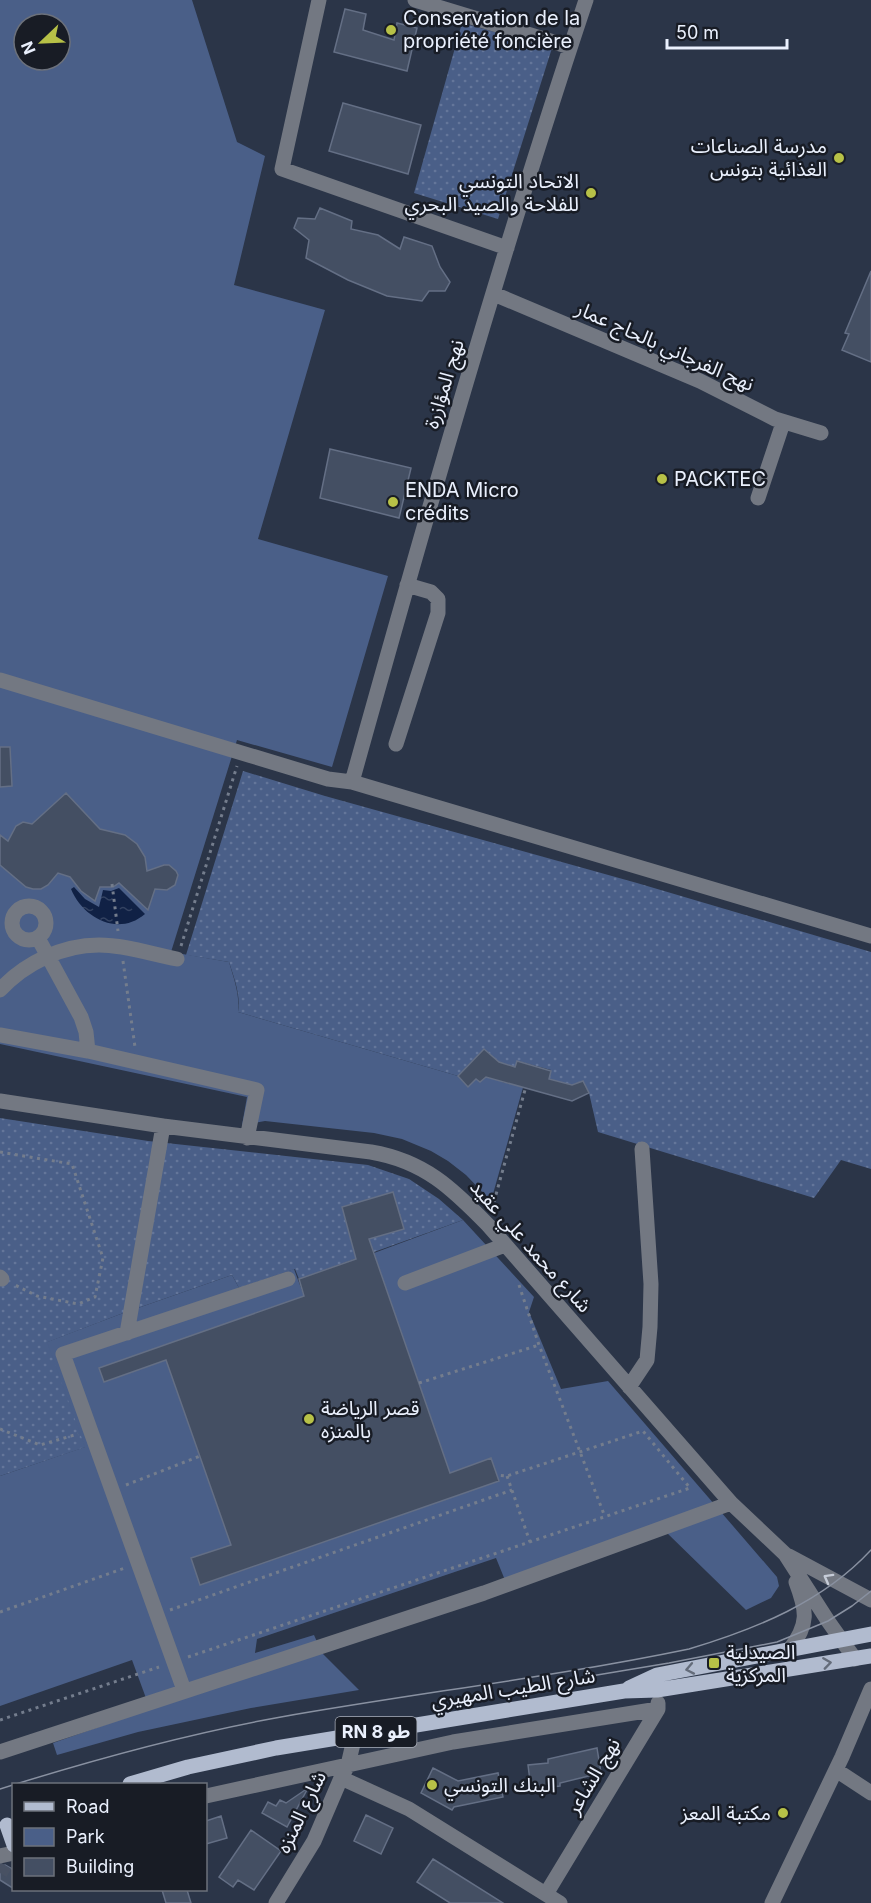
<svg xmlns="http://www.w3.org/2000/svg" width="871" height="1903" font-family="Inter,'Noto Sans Arabic',sans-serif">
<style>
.grass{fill:url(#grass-dots)}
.green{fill:#4a5f88;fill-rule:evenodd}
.water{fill:url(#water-ripples)}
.building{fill:#444f63;stroke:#646f85;stroke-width:1.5}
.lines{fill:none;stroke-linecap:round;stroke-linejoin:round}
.minor-tunnel{stroke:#485163;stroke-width:15;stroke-dasharray:15 8;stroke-linecap:butt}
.path{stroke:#747d8d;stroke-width:3;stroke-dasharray:3 4.5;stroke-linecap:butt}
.minor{stroke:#737882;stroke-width:15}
.major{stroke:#b1bbcf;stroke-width:15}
.tram{stroke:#8991a1;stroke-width:1.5}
.oneway{stroke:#c6ccd8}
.oneway2{stroke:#646c7a}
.poi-dot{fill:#b7c147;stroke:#181c25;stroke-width:2}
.labels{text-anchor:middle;stroke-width:5;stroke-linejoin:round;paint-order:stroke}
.shield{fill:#181c25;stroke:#abb0bc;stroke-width:1.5}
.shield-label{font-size:18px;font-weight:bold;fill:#eaf0fd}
.poi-label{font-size:20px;fill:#eaf0fd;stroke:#181c25;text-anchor:start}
.street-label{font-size:20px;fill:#eaf0fd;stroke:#181c25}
</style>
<defs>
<pattern id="grass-dots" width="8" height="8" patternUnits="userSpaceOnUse" patternTransform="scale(1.5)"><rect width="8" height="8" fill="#4a5f88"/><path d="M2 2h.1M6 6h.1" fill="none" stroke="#64769a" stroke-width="1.8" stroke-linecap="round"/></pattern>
<pattern id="water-ripples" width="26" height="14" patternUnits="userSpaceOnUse" patternTransform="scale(1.5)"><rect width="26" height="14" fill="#102145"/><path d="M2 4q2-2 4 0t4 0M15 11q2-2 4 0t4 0" fill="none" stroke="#334261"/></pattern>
</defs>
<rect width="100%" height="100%" fill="#2b3548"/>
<path class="grass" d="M462,23L552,48L498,219L414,193Z
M243,771L325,796L637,883L871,952V1169L841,1160L814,1198L598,1132L589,1093L583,1081L571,1085L549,1079L551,1070L518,1061L515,1067L489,1060L492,1056L484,1049L458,1076L238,1012C241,995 234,978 229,962L186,955Z
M0,1118L148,1141L368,1165L409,1179L439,1199L463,1220L299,1279L295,1269L239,1288L232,1275L118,1315L48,1342L86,1447L0,1476Z"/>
<path class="green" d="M0,0H192L237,142L265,156L234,285L325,310L258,539L388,576L332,767L237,740L171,952L229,962C234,979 240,995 238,1012L458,1076L468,1087L476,1079L480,1082L486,1076L468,1066L474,1059L482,1066L503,1077L502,1082L515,1085L524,1084L491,1201L466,1175L448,1161L431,1151L402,1139L374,1133L265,1121L242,1125L247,1097L0,1044ZM24,24H60V60H24Z
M463,1220L534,1297L529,1312L561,1389L608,1381L777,1577L779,1586L771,1598L746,1610L666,1532L509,1590L496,1558L257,1639L255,1653L314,1635L322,1653L359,1690L251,1708L138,1732L57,1755L53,1743L150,1709L132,1660L0,1706V1476L85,1447L47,1342L118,1315L232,1275L239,1288L294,1269L304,1296L99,1368L104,1381L166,1360L231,1545L192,1558L200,1584L491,1459L450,1473L374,1253Z"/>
<path class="water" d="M74,887L85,899L99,907L103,890L111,891L119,888L145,914C118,937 83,918 71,889Z"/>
<path class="building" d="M345,9L366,14L363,30L394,40L397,23L417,28L407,71L334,52Z
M343,103L421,125L408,174L329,151Z
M320,208L352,221L351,229L378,235L400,249L404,237L432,246L440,267L450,282L445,291H429L422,301L387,296L348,280L306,258L309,240L294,228L298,218L315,219Z
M871,271V362L842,350L849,334L845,333Z
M330,449L411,468L399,518L320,498Z
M0,747H10L12,786L0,787Z
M66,793L100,829L125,835L137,844L145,857L147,871L164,865H169L176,871L178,875L175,885L167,890L155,889L148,910L119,883L113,887H100L95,901L81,891L70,877L58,873L48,885L41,889H33L26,887L0,865V835L8,841L16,826L23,822L32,824Z
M484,1049L499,1062L515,1067L517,1061L551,1071L549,1079L572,1085L583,1081L589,1093L572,1101L486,1077L480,1082L476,1079L468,1087L458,1076Z
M393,1192L404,1229L369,1239L450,1473L491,1458L499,1481L200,1585L191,1558L231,1545L166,1360L104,1382L99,1368L304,1296L299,1279L356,1259L342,1207Z
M597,1748L601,1773L560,1783V1786L531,1789L528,1765L548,1763V1759Z
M433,1768L458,1781L498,1773L503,1797L454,1807L452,1810L421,1793Z
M308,1788L287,1827L262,1813L268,1802L276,1806L280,1800L286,1803Z
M366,1815L393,1828L381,1854L354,1841Z
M221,1816L227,1838L206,1844V1821Z
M251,1830L281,1851L254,1890L238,1880L233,1887L219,1877Z
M433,1859L503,1903H450L417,1882Z
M5,1865L14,1870V1889L0,1880V1866Z
M162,1890H187L191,1903H166Z"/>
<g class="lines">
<path class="minor-tunnel" d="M0,1873L5,1865"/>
<path class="path" d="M112,884L118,931
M181,946L237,766
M123,961L135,1047
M0,1152L72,1164L103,1258L95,1297L78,1304L37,1296L15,1285
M492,1209L525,1090
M519,1285L539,1345L605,1517
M419,1383L539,1345
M0,1429L40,1445L78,1434
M507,1476L530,1542
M126,1485L200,1456
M170,1610L512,1490
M0,1612L125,1568
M188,1657L690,1488L643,1431L507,1476L497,1475
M0,1720L159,1667"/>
<path class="minor" d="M319,0L282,169L507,248
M415,0L570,47
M494,294L700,381L775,419L821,433
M758,498L783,423
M0,680L328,779L352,782L871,936
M396,744L438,613V599L431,592L407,585
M352,782C425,520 500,258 586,0
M12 923a17 17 0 1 1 34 0a17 17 0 1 1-34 0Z
M38,938L81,1017L86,1032L88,1051
M0,990C25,963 62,945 99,945C125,945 151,954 177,959
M0,1035L88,1051L257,1090L247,1138
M0,1101L163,1126L371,1152C424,1161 452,1188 488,1225L731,1503L785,1554L828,1621L855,1659
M0,1277L2,1279
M405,1283L505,1245
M127,1333L163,1126
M629,1387L647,1360L650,1327L651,1284L642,1149
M789,1556L871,1600
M790,1649C809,1624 807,1611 796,1582
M184,1690L63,1354L288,1279
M0,1752L484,1593L731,1503
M836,1770L871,1793
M341,1778L409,1809L560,1903
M206,1796L453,1742L658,1709
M0,1856L14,1853
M546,1894L658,1709V1703
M276,1903L314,1841L341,1778L348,1765L355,1735
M772,1903L842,1757L871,1689"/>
<path class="major" d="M629,1688L657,1675L871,1634
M130,1784L188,1767L276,1748L624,1691L657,1690L871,1656
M7,1825L14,1845"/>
<path class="tram" d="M585,1677L669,1663L777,1642L828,1621L852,1606L871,1591
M0,1789C92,1760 186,1734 281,1717C417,1693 554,1677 689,1649C756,1629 823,1602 871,1550"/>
</g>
<defs><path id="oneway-chevron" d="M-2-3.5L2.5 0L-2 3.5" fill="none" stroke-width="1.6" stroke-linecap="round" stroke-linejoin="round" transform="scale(1.5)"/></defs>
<use class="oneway" href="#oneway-chevron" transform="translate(828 1578) rotate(-151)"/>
<g class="oneway2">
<use href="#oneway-chevron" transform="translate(827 1663) rotate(-8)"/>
<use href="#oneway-chevron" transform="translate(690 1669) rotate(169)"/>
</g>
<g class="poi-dot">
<circle cx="391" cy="30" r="6"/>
<circle cx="839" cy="158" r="6"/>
<circle cx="591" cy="193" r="6"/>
<circle cx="662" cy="479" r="6"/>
<circle cx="393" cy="502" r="6"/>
<circle cx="309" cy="1419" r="6"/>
<rect x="708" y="1657" width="12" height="12" rx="3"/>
<circle cx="432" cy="1785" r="6"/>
<circle cx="783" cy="1813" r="6"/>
</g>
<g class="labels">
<rect class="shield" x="335.5" y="1717" width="81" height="30" rx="4.5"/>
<g class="shield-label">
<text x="376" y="1738">RN 8 طو</text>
</g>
<g class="poi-label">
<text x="403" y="25">Conservation de la<tspan x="403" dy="23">propriété foncière</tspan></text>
<text x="827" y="153" text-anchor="end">مدرسة الصناعات<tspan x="827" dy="23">الغذائية بتونس</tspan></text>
<text x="579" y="188" text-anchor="end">الاتحاد التونسي<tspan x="579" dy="23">للفلاحة والصيد البحري</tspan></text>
<text x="674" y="486">PACKTEC</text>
<text x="405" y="497">ENDA Micro<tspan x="405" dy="23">crédits</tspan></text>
<text x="321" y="1415">قصر الرياضة<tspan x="321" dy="23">بالمنزه</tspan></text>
<text x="726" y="1659">الصيدلية<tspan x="726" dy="23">المركزية</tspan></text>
<text x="444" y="1792">البنك التونسي</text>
<text x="771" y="1820" text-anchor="end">مكتبة المعز</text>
</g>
<g class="street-label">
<text transform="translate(665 346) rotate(24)" y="7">نهج الفرجاني بالحاج عمار</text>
<text transform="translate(444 384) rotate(-73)" y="7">نهج المؤازرة</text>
<text transform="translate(531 1246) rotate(48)" y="7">شارع محمد علي عقيد</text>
<text transform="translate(513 1688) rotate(-9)" y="7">شارع الطيب المهيري</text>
<text transform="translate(593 1776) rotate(-59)" y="7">نهج الشاعر</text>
<text transform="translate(301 1812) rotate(-64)" y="7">شارع المنزه</text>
</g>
</g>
<rect x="12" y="1783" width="195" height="108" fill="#181c25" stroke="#6c717b" stroke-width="1.5"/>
<rect x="24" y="1802" width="30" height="9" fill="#b1bbcf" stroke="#6c717b" stroke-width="1.5"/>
<text x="66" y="1813" font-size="18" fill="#eaf0fd">Road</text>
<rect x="24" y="1828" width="30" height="18" fill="#4a5f88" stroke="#6c717b" stroke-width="1.5"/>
<text x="66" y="1843" font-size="18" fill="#eaf0fd">Park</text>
<rect x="24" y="1858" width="30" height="18" fill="#444f63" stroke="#6c717b" stroke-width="1.5"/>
<text x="66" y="1873" font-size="18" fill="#eaf0fd">Building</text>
<g transform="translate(42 42) rotate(247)"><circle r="28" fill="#181c25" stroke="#6c717b" stroke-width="1.5"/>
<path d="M0-4.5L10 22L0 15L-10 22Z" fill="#b7c147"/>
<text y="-9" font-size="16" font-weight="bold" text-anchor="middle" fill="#eaf0fd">N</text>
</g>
<path d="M667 39v9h120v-9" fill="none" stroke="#eaf0fd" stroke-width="3"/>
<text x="676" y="39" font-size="18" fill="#eaf0fd" stroke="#181c25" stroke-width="4.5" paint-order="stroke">50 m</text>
</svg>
